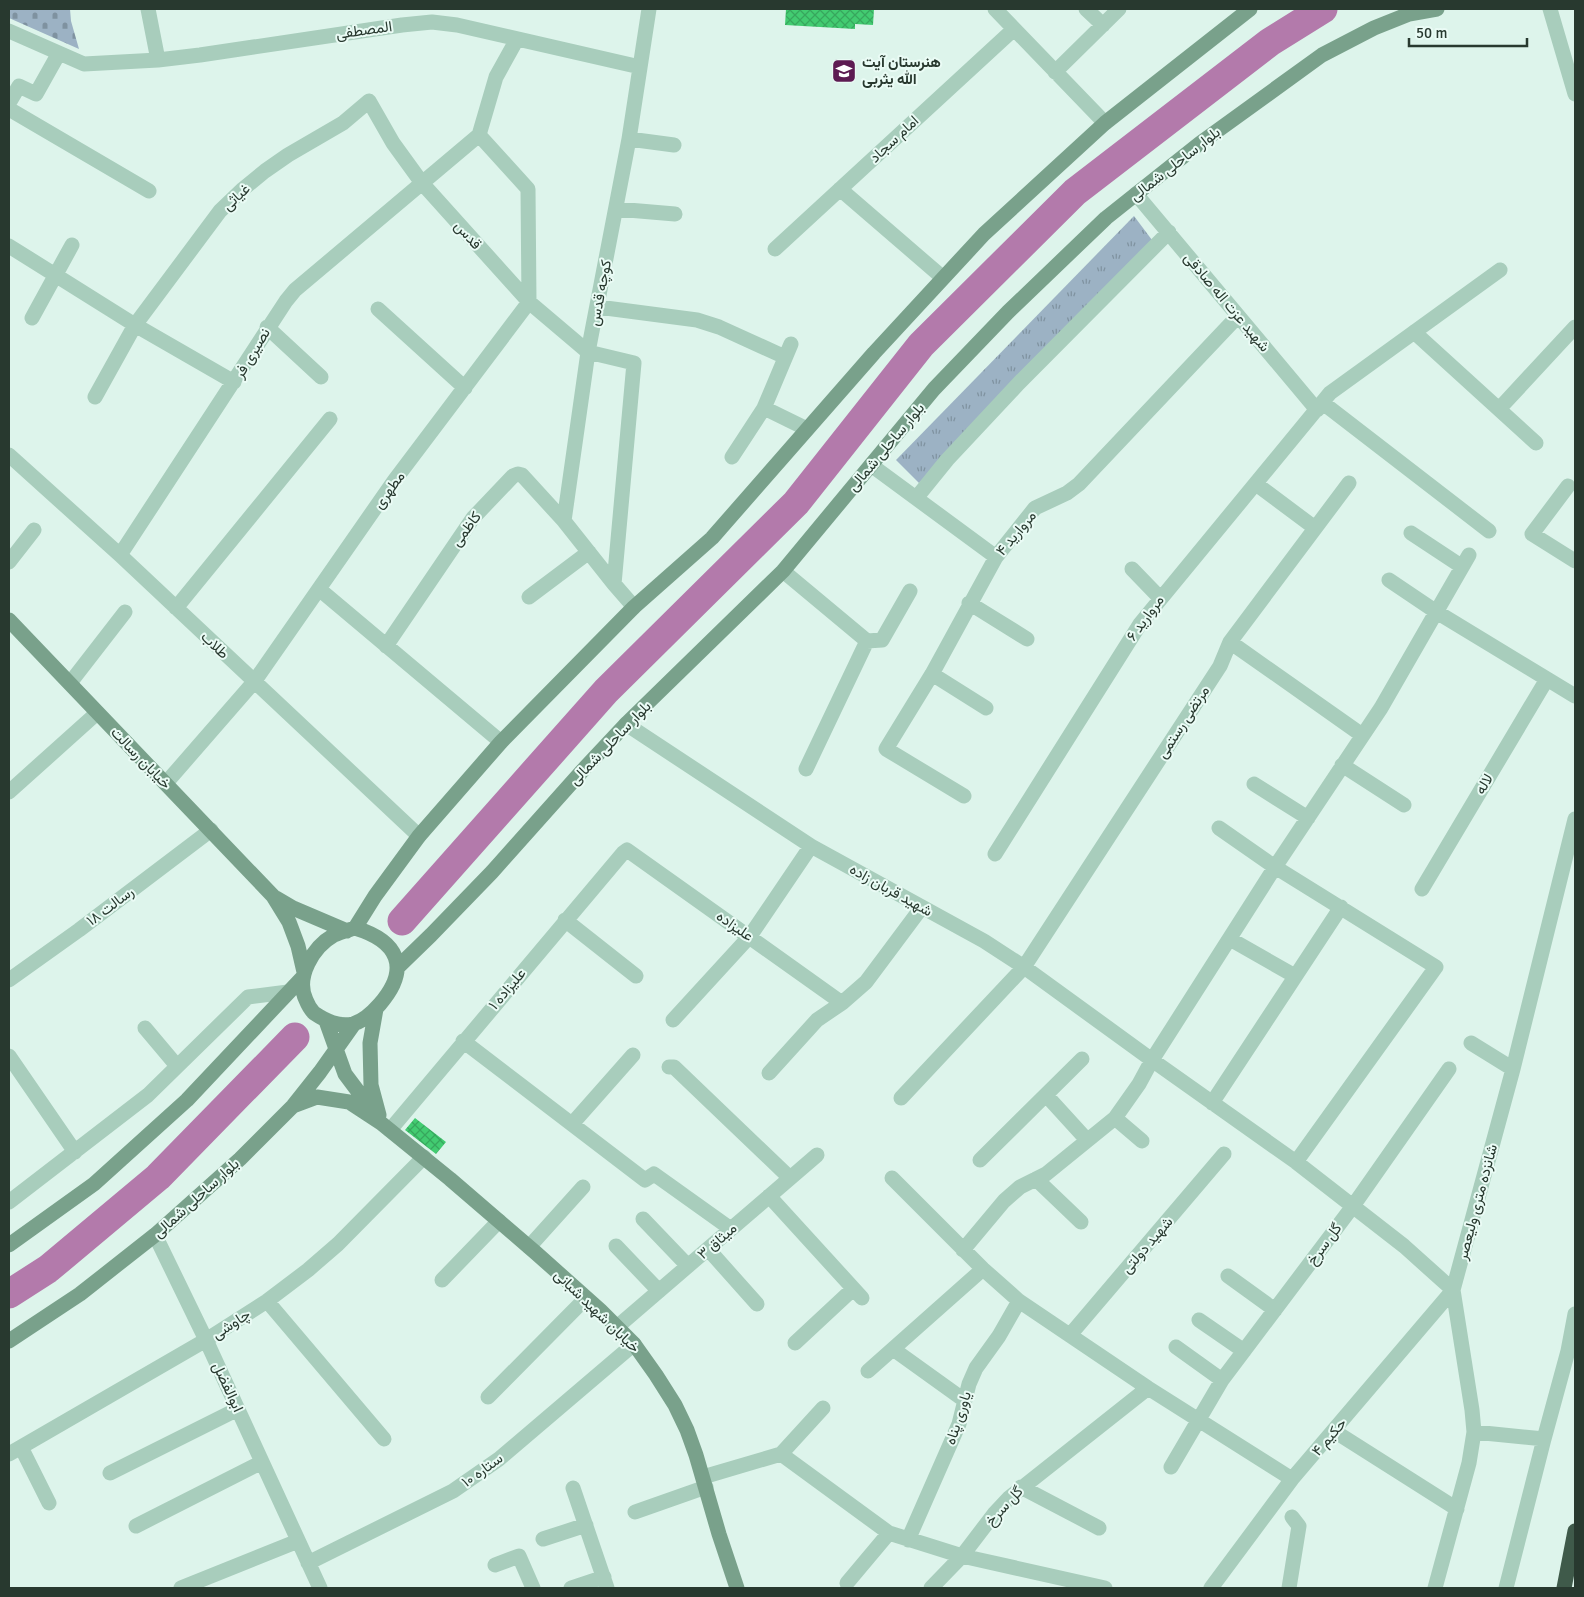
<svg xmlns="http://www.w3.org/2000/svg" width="1584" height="1597" font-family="Signika,Vazirmatn,sans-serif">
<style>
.cemetery{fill:url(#cemetery-stones)}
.park{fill:url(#park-tufts)}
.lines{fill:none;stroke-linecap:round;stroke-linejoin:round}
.river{stroke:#b37aab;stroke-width:29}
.building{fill:url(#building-cross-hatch)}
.street{stroke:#a8cdbc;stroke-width:15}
.secondary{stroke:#79a18b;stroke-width:15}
.highway{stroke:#3f5a4a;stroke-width:15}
.labels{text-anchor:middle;stroke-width:4;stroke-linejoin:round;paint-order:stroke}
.street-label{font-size:15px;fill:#28392f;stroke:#eafbf5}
.poi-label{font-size:15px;font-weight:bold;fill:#28392f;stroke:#eafbf5;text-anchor:start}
</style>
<defs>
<pattern id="cemetery-stones" width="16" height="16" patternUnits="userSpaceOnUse" patternTransform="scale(1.25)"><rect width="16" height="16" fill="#9cb2c4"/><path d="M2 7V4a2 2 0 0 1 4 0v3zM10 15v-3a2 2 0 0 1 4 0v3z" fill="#7f92a0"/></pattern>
<pattern id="park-tufts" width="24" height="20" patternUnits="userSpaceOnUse" patternTransform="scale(1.25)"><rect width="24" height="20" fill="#9cb2c4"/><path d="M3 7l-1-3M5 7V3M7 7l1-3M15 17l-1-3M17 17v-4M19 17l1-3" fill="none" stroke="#7f92a0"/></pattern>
<pattern id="building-cross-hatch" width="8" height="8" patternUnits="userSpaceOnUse" patternTransform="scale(1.25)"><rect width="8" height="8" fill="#42cc71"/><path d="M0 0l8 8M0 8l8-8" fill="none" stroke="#37a75d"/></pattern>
</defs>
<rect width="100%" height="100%" fill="#ddf4eb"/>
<path class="cemetery" d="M9,9H70L71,21L79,49L9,18Z"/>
<path class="park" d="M1134,216L1152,240L919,483L896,460Z"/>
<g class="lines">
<path class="river" d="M402,921L606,691L796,503L921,345L1075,192L1270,42L1323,9
M9,1294L48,1269L158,1177L295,1037"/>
</g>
<path class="building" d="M786,9H874L873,25L855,24V29L785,25Z
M415,1118L446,1142L436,1154L405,1130Z"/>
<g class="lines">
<path class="street" d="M148,9L158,60
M995,9L1105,123
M1086,9L1103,25
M1550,9L1575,94
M9,31L84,64L158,60L200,55L402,25L432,22L457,25L640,67
M1055,72L1119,9
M9,103L19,86L36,94L59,53
M9,109L149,191
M629,139L674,145
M840,189L942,277
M1136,194L1317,410
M616,209L675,214
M9,246L135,325L234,382
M775,249L1014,29
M598,307L697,320L719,327L785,357
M378,309L465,388
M32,318L72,245
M267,327L321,377
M1414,332L1536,443
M791,344L764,408L807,429
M95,397L135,325L220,211L243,189L265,171L288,155L343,123L369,101L393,143L422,183L529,302L588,352L634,363L614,584
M1323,403L1489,531
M1499,409L1575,327
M9,455L120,555L419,836
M732,457L764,408
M871,465L996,557
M1256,484L1315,528
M1568,486L1532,534L1575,561
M917,497L947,460L1019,383L1169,232
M564,521L588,352L629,139L649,9
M1411,533L1461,566
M120,555L286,301L295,290L479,135L496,77L517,39
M9,562L34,530
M1132,569L1160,598
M783,571L867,641
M1389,580L1435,611L1575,696
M319,589L501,742
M529,597L589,552
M969,603L1027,639
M176,608L330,419
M1230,642L1362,735
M386,646L473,518L513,476L518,474L522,475L564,521L614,584L634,607
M932,674L986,708
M70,683L125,612
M626,724L811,846L984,941L1024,967L1152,1060L1296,1162L1404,1246L1453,1290
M1342,765L1404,805
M806,769L867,641L882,640L910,591
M166,783L254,682L394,481L529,302L528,189L479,135
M1254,784L1308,818
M9,792L97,713
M964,796L886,749L932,674L996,557L1035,508L1067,493L1079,484L1238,316
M1219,828L1275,867L1436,967L1296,1162
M995,854L1140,624L1330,393L1500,270
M1422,889L1547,679
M565,920L636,976
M1230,939L1295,976
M9,980L79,930L211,830
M673,1020L750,936L811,846
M145,1028L177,1066
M463,1041L645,1180L654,1174L731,1229
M1471,1043L1513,1069
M9,1056L75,1152
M669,1067H674L790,1178
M769,1073L817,1020L842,1003L866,982L922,907
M1046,1095L1087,1140
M901,1098L1024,967L1220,666L1230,642L1349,483
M1212,1103L1341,907
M1115,1118L1142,1141
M572,1124L633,1055
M390,1130L623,853L627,850L842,1003
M980,1160L1082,1059
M892,1178L983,1269L1019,1301L1148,1388L1292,1479
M1036,1179L1081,1222
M769,1196L862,1298
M9,1202L148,1095L248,997L288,992
M643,1219L688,1266
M155,1235L206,1340L320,1588
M616,1246L659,1291
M529,1247L583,1187
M708,1249L757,1304
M963,1250L1004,1201L1020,1187L1046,1174L1115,1118L1139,1084L1152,1060L1275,867L1381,708L1469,555
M1228,1276L1275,1310
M442,1280L499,1221
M267,1301L384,1439
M1199,1320L1244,1351
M617,1327L817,1155
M1070,1335L1224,1154
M795,1343L853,1289
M1176,1347L1222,1380
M893,1349L964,1400
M868,1371L983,1269
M488,1397L586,1298
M1334,1431L1457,1509
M1474,1432L1544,1439L1568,1351L1575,1314
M21,1447L49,1503
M9,1454L206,1340L267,1301L308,1270L338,1244L424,1157
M781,1454L889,1533L962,1556L1105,1588
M1171,1467L1222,1380L1353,1206L1449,1069
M110,1473L238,1409
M703,1477L781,1454L823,1408
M1021,1487L1099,1528
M573,1488L607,1588
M635,1512L706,1487
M136,1526L262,1462
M543,1539L586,1525
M908,1540L959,1424L969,1384L976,1368L999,1336L1019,1301
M308,1563L453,1491L499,1459L634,1344
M495,1565L519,1556L533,1588
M847,1583L889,1533
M181,1588L298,1541
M571,1588L604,1577
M931,1588L962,1556L994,1514L1009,1498L1148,1388
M1211,1588L1292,1479L1453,1290
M1289,1588L1299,1526L1292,1517
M1435,1588L1469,1463L1474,1432L1472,1410L1453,1290L1513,1069L1575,819
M1506,1588L1544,1439"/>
<path class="secondary" d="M9,620L273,896L289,922L298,946L304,972
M276,898L293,908L347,931
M355,928L375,896L419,836L501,742L634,607L712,538L874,353L984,234L1105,123L1250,9
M355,928C398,941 411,968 380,1004C373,1012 364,1021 353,1024C338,1027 326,1021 314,1013C310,1009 308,1005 306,1000C295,977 313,947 334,935C340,932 349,930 355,928Z
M398,967L431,935L492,872L583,770L626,724L783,571L934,389L1008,312L1106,218L1199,144L1322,55L1374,28L1409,14L1437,9
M376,1009L370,1043L371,1085L379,1115
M326,1021L345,1074L375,1114
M293,1106L317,1097L349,1102L381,1123L450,1179L536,1253L600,1310L634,1344L656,1375L675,1405L687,1430L696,1455L719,1534L737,1588
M9,1245L94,1184L187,1100L303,977
M9,1341L80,1294L155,1235L240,1159L293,1106L320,1072L354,1024"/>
<path class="highway" d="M1564,1588L1575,1531"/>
</g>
<defs>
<symbol id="school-square" viewBox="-11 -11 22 22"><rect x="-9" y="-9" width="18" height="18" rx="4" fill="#5d1b52" stroke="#eafbf5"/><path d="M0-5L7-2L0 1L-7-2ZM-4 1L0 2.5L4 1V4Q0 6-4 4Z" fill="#fff"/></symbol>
</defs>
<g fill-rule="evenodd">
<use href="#school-square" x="830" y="57" width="28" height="28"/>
</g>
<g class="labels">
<g class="street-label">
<text transform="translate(364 30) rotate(-8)" y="5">المصطفی</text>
<text transform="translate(894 139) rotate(-43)" y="5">امام سجاد</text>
<text transform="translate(1175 164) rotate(-38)" y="5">بلوار ساحلی شمالی</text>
<text transform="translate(236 197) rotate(-43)" y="5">غیاثی</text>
<text transform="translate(468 235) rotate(48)" y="5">قدس</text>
<text transform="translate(600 293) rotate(-79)" y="5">کوچه قدس</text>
<text transform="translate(1227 302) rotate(50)" y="5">شهید عزت اله صادقی</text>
<text transform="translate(252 353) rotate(-59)" y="5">نصیری فر</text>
<text transform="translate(886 447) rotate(-50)" y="5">بلوار ساحلی شمالی</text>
<text transform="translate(389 490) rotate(-54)" y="5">مطهری</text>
<text transform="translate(466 529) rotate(-53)" y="5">کاظمی</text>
<text transform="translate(1016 533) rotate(-50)" y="5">مروارید ۴</text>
<text transform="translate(1145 618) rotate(-54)" y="5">مروارید ۶</text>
<text transform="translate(215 645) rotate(43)" y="5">طلاب</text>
<text transform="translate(1183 722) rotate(-57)" y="5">مرتضی رستمی</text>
<text transform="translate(610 743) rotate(-46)" y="5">بلوار ساحلی شمالی</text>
<text transform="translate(141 758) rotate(46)" y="5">خیابان رسالت</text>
<text transform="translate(1484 784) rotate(-59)" y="5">لاله</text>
<text transform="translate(891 890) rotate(29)" y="5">شهید قربان زاده</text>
<text transform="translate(110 906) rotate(-37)" y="5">رسالت ۱۸</text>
<text transform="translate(735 926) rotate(35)" y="5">علیزاده</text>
<text transform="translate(507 989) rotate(-50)" y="5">علیزاده ۱</text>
<text transform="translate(196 1198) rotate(-42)" y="5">بلوار ساحلی شمالی</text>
<text transform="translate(1477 1202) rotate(-75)" y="5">شانزده متری ولیعصر</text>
<text transform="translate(717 1241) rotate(-41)" y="5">میثاق ۳</text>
<text transform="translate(1324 1244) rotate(-53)" y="5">گل سرخ</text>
<text transform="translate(1147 1245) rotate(-49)" y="5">شهید دولتی</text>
<text transform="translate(597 1311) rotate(44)" y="5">خیابان شهید شبانی</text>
<text transform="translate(231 1324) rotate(-33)" y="5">چاوشی</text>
<text transform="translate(228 1387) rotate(65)" y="5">ابوالفضل</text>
<text transform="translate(958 1418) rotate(-72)" y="5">یاوری پناه</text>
<text transform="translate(1329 1437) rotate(-49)" y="5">حکیم ۴</text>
<text transform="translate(482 1470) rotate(-36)" y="5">ستاره ۱۰</text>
<text transform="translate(1004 1506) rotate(-47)" y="5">گل سرخ</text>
</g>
<g class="poi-label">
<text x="862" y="67">هنرستان آیت<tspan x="862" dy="17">الله یثربی</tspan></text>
</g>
</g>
<rect width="1584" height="1597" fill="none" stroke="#28392f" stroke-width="20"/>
<path d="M1409 38v8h118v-8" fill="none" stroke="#28392f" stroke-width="2.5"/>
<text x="1416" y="38" font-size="15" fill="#28392f" stroke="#eafbf5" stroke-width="4" paint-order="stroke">50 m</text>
</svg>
